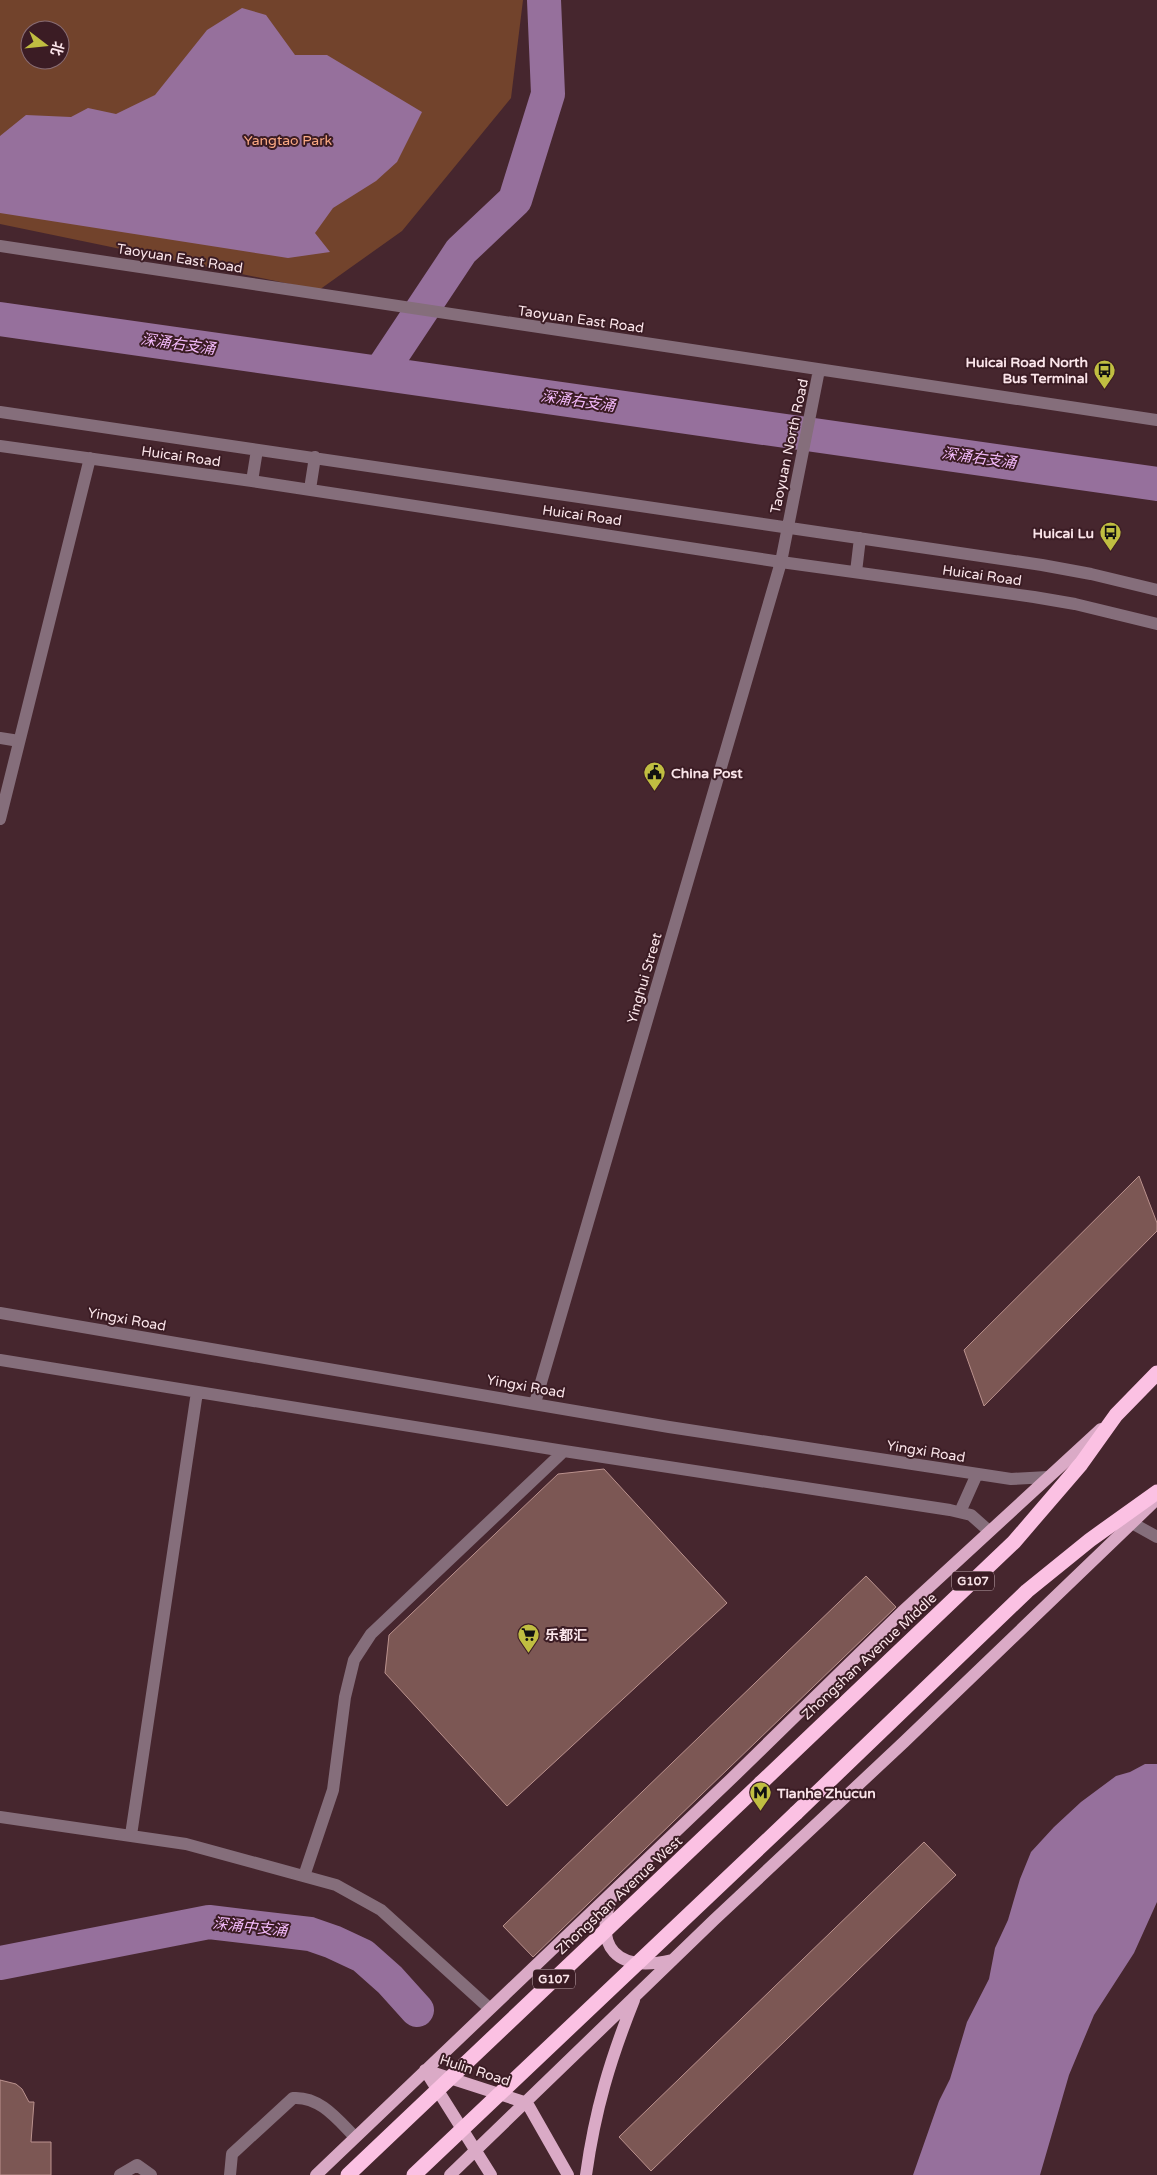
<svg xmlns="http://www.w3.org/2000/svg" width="1157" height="2175" font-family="'Varela Round','Noto Sans SC',sans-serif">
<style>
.green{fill:#72432c;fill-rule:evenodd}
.water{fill:#96709c}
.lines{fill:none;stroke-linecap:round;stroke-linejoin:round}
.river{stroke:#96709c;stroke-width:34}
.building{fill:#7c5754;stroke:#bb928e}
.minor{stroke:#856e7b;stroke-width:12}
.major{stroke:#daaac6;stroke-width:12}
.highway{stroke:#fbc1e3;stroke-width:15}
.highway-bridge{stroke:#fbc1e3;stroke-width:15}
.labels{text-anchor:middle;stroke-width:4;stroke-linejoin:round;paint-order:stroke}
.shield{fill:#3b1c24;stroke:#c1a9af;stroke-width:1}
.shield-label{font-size:12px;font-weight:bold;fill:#fbe5ea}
.park-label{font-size:14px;fill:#faa984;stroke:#3b1c24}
.street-label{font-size:14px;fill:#fbe5ea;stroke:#3b1c24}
.poi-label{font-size:14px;font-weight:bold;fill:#fbe5ea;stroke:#3b1c24;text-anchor:start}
.water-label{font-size:15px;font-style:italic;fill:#f3bafb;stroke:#3b1c24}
</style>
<rect width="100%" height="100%" fill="#46262e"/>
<path class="green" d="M0,0H523L511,98L402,231L319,290L0,224ZM30,30H60V60H30Z"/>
<path class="water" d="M242,8L266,15L295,55H327L422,112L397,162L376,181L333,208L315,233L330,252L288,258L0,213V136L26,115L71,117L88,108L116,114L155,95L207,30Z
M1145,1764H1157V1902L1134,1953L1094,2015L1069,2075L1040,2175H913L939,2101L950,2079L967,2022L989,1979L995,1948L1008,1920L1020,1879L1031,1852L1054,1827L1081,1802L1116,1776L1130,1772Z"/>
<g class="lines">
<path class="river" d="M0,319L1157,484
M380,373L461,251L515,200L548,94L544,0
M0,1963L209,1922L310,1934L333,1942L363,1956L390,1980L417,2010"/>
</g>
<path class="building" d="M1139,1176L1157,1223V1231L984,1406L964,1350Z
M604,1469L727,1603L507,1806L385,1673L389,1635L558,1474Z
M866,1576L896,1607L533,1957L503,1926Z
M924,1842L956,1875L651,2171L619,2137Z
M0,2080L16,2084L22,2089L29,2102H34L31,2142H51V2175H0Z"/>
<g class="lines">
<path class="minor" d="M0,246L1157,420
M0,412L1042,565L1091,574L1157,590
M0,446L252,481L781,562L1034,597L1075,604L1157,624
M252,481L257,450
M310,489L315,457
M856,572L860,538
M0,738L19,741
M0,819L90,458
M0,1313L669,1427L1011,1479L1048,1477
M0,1360L564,1451L950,1510L971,1515L989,1531
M535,1403L781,562L819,370
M960,1512L977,1474
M1132,1523L1157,1537
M0,1817L186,1844L336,1885L381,1910L489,2008
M131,1835L197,1392
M304,1876L333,1790L345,1697L354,1660L371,1634L564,1451
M120,2175L137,2165L151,2175
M230,2175L232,2154L293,2098C320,2096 338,2120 355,2137"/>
<path class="major" d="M613,1893C592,1948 617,1973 672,1960
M425,2070L527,2103L568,2175
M425,2070L491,2175
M316,2175L730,1780L902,1612L1101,1429
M450,2175L714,1920L904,1742L1157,1499
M586,2175C595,2110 610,2060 634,2000"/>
<path class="highway" d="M761,1783L1014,1542L1081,1464L1116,1415L1157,1373
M796,1813L1027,1591L1090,1540L1157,1492"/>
<path class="highway-bridge" d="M348,2175L761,1783
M414,2175L796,1813"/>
</g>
<defs>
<symbol id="bus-pin" viewBox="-11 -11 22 30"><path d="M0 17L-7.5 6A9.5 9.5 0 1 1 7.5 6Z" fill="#c0be41" stroke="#3b1c24"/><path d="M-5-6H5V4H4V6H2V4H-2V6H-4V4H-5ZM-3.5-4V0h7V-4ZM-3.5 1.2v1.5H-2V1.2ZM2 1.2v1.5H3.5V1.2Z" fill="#111"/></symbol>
<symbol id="civic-pin" viewBox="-11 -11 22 30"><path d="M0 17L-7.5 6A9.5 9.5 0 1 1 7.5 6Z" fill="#c0be41" stroke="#3b1c24"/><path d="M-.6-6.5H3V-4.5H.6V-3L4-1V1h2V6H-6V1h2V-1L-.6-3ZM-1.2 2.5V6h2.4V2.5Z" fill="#111"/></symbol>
<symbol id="supermarket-pin" viewBox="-11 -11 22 30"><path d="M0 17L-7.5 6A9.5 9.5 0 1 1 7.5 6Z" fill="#c0be41" stroke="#3b1c24"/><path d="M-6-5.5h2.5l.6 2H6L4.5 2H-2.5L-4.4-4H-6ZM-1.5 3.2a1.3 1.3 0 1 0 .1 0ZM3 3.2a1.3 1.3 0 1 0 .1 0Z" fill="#111"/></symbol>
<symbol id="metro-pin" viewBox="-11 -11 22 30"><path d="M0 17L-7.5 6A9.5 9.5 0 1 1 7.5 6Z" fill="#c0be41" stroke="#3b1c24"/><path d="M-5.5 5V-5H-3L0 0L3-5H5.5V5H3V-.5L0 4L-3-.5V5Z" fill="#111"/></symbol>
</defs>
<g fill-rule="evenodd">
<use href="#bus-pin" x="1092" y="358" width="25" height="34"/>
<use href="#bus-pin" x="1098" y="520" width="25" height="34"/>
<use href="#civic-pin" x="642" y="760" width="25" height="34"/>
<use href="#supermarket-pin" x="516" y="1622" width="25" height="34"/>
<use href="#metro-pin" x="748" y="1780" width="25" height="34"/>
</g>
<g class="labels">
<g class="shield">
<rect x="952" y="1571.5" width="42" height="19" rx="4"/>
<rect x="533" y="1969.5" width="42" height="19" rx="4"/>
</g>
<g class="shield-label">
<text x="973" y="1585">G107</text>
<text x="554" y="1983">G107</text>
</g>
<g class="park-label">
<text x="288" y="145">Yangtao Park</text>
</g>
<g class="street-label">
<text transform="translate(180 258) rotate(9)" y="5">Taoyuan East Road</text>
<text transform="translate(581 319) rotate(8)" y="5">Taoyuan East Road</text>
<text transform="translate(789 446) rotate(-78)" y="5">Taoyuan North Road</text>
<text transform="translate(181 456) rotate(8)" y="5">Huicai Road</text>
<text transform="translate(582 515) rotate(8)" y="5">Huicai Road</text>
<text transform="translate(982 575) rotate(8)" y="5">Huicai Road</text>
<text transform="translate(644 978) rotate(-74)" y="5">Yinghui Street</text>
<text transform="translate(127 1319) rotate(10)" y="5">Yingxi Road</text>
<text transform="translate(526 1386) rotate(10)" y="5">Yingxi Road</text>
<text transform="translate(926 1451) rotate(9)" y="5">Yingxi Road</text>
<text transform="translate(869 1656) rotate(-43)" y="5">Zhongshan Avenue Middle</text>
<text transform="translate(619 1895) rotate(-43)" y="5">Zhongshan Avenue West</text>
<text transform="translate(475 2070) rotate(18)" y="5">Hulin Road</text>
</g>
<g class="poi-label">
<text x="1088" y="367" text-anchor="end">Huicai Road North<tspan x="1088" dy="16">Bus Terminal</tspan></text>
<text x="1094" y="538" text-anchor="end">Huicai Lu</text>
<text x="671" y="778">China Post</text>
<text x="545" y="1640">乐都汇</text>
<text x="777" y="1798">Tianhe Zhucun</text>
</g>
<g class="water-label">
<text transform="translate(178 344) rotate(8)" y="5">深涌右支涌</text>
<text transform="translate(578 401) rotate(8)" y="5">深涌右支涌</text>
<text transform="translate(979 458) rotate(8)" y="5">深涌右支涌</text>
<text transform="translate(250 1927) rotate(6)" y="5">深涌中支涌</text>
</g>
</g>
<g transform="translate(45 45) rotate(106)"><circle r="24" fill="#3b1c24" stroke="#886c73"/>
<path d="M0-4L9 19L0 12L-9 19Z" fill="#c0be41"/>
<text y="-8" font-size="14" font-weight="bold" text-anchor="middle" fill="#fbe5ea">北</text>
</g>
</svg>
